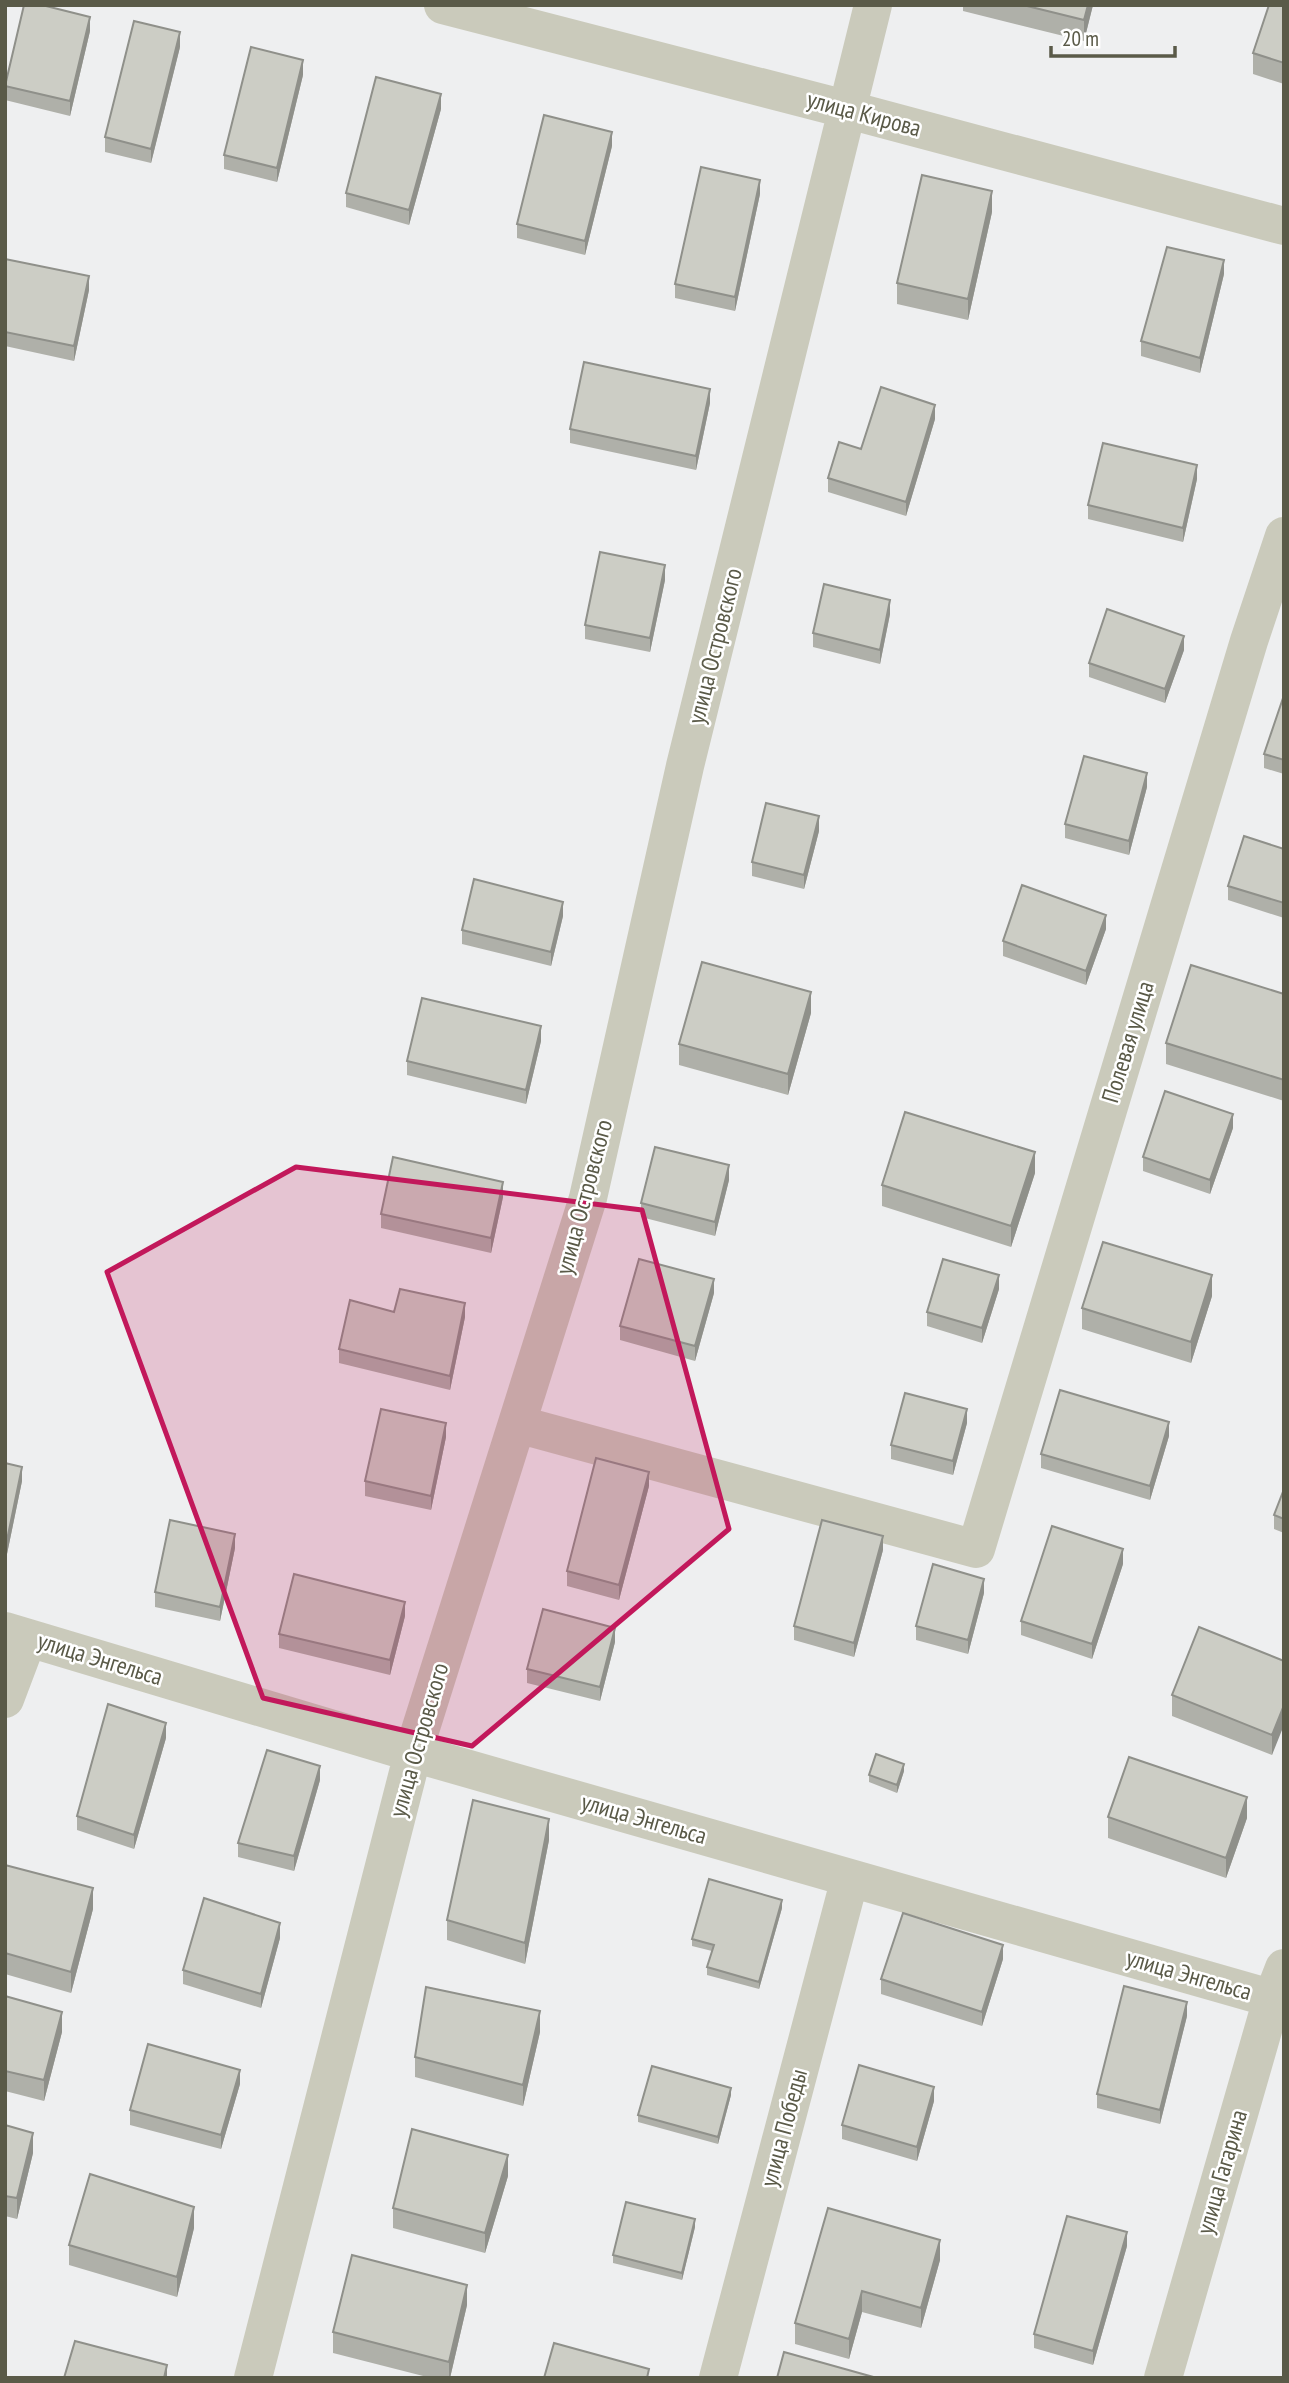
<svg xmlns="http://www.w3.org/2000/svg" width="1289" height="2383" font-family="'PT Sans Narrow',sans-serif">
<style>
.lines{fill:none;stroke-linecap:round;stroke-linejoin:round}
.minor{stroke:#cacabb;stroke-width:38}
.wall{fill:#afb0a9}
.shaded-wall{fill:#8f908a}
.building{fill:#cccdc5;stroke:#8f908a;stroke-width:2}
.marked{fill:#c2185b;fill-opacity:0.2;stroke:#c2185b;stroke-width:5;stroke-linejoin:round}
.labels{text-anchor:middle;stroke-width:5;stroke-linejoin:round;paint-order:stroke}
.street-label{font-size:24px;fill:#5a5a48;stroke:#fff}
</style>
<rect width="100%" height="100%" fill="#eeeff0"/>
<g class="lines">
<path class="minor" d="M443,5L849,110L1284,226
M517,1424L976,1549L1249,641L1284,536
M5,1631L413,1753L1284,2002
M5,1699L28,1638
M253,2378L413,1753L588,1198L685,766L873,5
M718,2378L850,1878
M1163,2378L1272,1999L1284,1968"/>
</g>
<path class="wall" d="M963,5H1093L1084,41L963,11Z
M1284,5V84L1253,74V53Z
M90,31L70,116L5,100V86Z
M180,47L151,163L105,152V137Z
M303,75L277,182L224,169V155Z
M441,109L409,225L346,207V193Z
M612,146L585,255L517,238V224Z
M760,194L735,311L675,298V284Z
M992,212L968,320L897,304V283Z
M5,259L89,290L74,361L5,346Z
M1224,274L1200,373L1141,356V341Z
M710,403L696,470L570,443V429Z
M935,419L906,516L828,492V478L861,449Z
M1197,479L1183,542L1088,519V505Z
M665,580L650,652L585,639V625Z
M890,614L880,664L813,647V633Z
M1184,650L1165,703L1089,677V663Z
M1284,699V774L1264,768V754Z
M1147,787L1129,855L1065,838V824Z
M819,831L804,889L752,876V862Z
M1284,849V918L1228,900V886Z
M563,916L551,966L462,944V930Z
M1106,929L1086,985L1003,956V941Z
M1284,994V1101L1166,1064V1043Z
M811,1013L788,1095L679,1065V1044Z
M541,1041L526,1104L407,1075V1061Z
M1233,1128L1210,1194L1143,1171V1157Z
M1035,1173L1011,1247L882,1206V1185Z
M729,1180L715,1236L641,1217V1203Z
M503,1197L491,1253L381,1228V1214Z
M999,1289L982,1343L927,1326V1312Z
M714,1293L695,1361L620,1340V1326Z
M1212,1296L1191,1363L1082,1329V1308Z
M394,1312L465,1317L450,1390L339,1363V1349Z
M967,1423L953,1475L891,1459V1445Z
M1169,1436L1150,1500L1041,1468V1454Z
M446,1437L431,1510L365,1496V1481Z
M5,1463L22,1481L7,1554H5Z
M649,1486L619,1600L567,1586V1571Z
M1284,1489V1533L1274,1529V1515Z
M235,1548L220,1621L155,1607V1592Z
M883,1550L854,1657L794,1640V1626Z
M1123,1564L1092,1659L1021,1635V1621Z
M984,1593L968,1654L916,1640V1626Z
M405,1616L390,1675L279,1648V1634Z
M615,1642L600,1701L527,1683V1669Z
M1284,1661L1272,1755L1172,1716V1695Z
M166,1738L134,1849L77,1830V1816Z
M904,1771L897,1793L869,1782V1775Z
M320,1780L294,1871L238,1857V1843Z
M1108,1817L1247,1818L1226,1878L1108,1838Z
M549,1840L525,1964L447,1940V1920Z
M5,1865L93,1909L71,1993L5,1974Z
M782,1908L759,1989L707,1975V1967L712,1951L692,1946V1939Z
M280,1938L261,2008L183,1984V1970Z
M1003,1959L982,2026L881,1994V1979Z
M5,1996L62,2032L44,2101L5,2091Z
M1187,2016L1160,2124L1097,2108V2094Z
M540,2032L523,2106L415,2077V2057Z
M240,2084L221,2149L130,2125V2110Z
M731,2095L718,2144L638,2122V2115Z
M934,2101L917,2161L842,2139V2125Z
M5,2125L33,2153L17,2219L5,2216Z
M508,2176L485,2253L393,2228V2208Z
M828,2208L940,2260L921,2328L862,2312L849,2359L795,2344V2323Z
M695,2227L682,2280L613,2263V2255Z
M194,2228L177,2297L69,2265V2245Z
M1127,2246L1093,2365L1034,2348V2334Z
M467,2305L450,2378H431L333,2353V2332Z"/>
<path class="shaded-wall" d="M1088,5H1093L1084,41V20Z
M90,17V31L70,116V101Z
M180,32V47L151,163V149Z
M303,60V75L277,182V168Z
M441,94V109L409,225V210Z
M612,132V146L585,255V241Z
M760,180V194L735,311V297Z
M992,191V212L968,320V299Z
M1224,260V274L1200,373V358Z
M89,276V290L74,361V346Z
M710,389V403L696,470V456Z
M935,405V419L906,516V502Z
M1197,465V479L1183,542V528Z
M665,565V580L650,652V638Z
M890,600V614L880,664V650Z
M1184,636V650L1165,703V689Z
M1147,773V787L1129,855V841Z
M819,816V831L804,889V875Z
M563,902V916L551,966V952Z
M1106,915V929L1086,985V971Z
M811,992V1013L788,1095V1074Z
M541,1026V1041L526,1104V1090Z
M1233,1114V1128L1210,1194V1180Z
M1035,1152V1173L1011,1247V1226Z
M729,1165V1180L715,1236V1222Z
M503,1182V1197L491,1253V1238Z
M999,1275V1289L982,1343V1328Z
M1212,1275V1296L1191,1363V1342Z
M714,1279V1293L695,1361V1346Z
M465,1303V1317L450,1390V1376Z
M967,1409V1423L953,1475V1461Z
M1169,1422V1436L1150,1500V1486Z
M446,1423V1437L431,1510V1496Z
M22,1467V1481L7,1554V1540Z
M649,1472V1486L619,1600V1585Z
M235,1534V1548L220,1621V1607Z
M883,1536V1550L854,1657V1643Z
M1123,1549V1564L1092,1659V1644Z
M984,1579V1593L968,1654V1640Z
M405,1602V1616L390,1675V1660Z
M615,1628V1642L600,1701V1687Z
M1284,1705V1725L1272,1755V1735Z
M166,1723V1738L134,1849V1835Z
M904,1764V1771L897,1793V1785Z
M320,1766V1780L294,1871V1856Z
M1247,1797V1818L1226,1878V1858Z
M549,1819V1840L525,1964V1943Z
M93,1888V1909L71,1993V1972Z
M782,1900V1908L759,1989V1982Z
M280,1923V1938L261,2008V1994Z
M1003,1945V1959L982,2026V2012Z
M1187,2002V2016L1160,2124V2110Z
M540,2011V2032L523,2106V2085Z
M62,2012V2032L44,2101V2080Z
M240,2070V2084L221,2149V2135Z
M934,2087V2101L917,2161V2147Z
M731,2088V2095L718,2144V2137Z
M33,2133V2153L17,2219V2198Z
M508,2155V2176L485,2253V2233Z
M194,2207V2228L177,2297V2277Z
M695,2219V2227L682,2280V2273Z
M1127,2232V2246L1093,2365V2351Z
M940,2240V2260L921,2328V2308Z
M467,2285V2305L450,2378H449V2362Z
M862,2291V2312L849,2359V2339Z
M167,2365V2378H164Z"/>
<path class="building" d="M24,5H42L90,17L70,101L5,86Z
M1023,5H1088L1084,20Z
M1269,5H1284V63L1253,53Z
M134,21L180,32L151,149L105,137Z
M251,47L303,60L277,168L224,155Z
M376,77L441,94L409,210L346,193Z
M544,115L612,132L585,241L517,224Z
M701,167L760,180L735,297L675,284Z
M922,175L992,191L968,299L897,283Z
M1167,247L1224,260L1200,358L1141,341Z
M5,259L89,276L74,346L5,332Z
M584,362L710,389L696,456L570,429Z
M881,387L935,405L906,502L828,478L839,442L861,449Z
M1103,443L1197,465L1183,528L1088,505Z
M600,552L665,565L650,638L585,625Z
M824,584L890,600L880,650L813,633Z
M1107,609L1184,636L1165,689L1089,663Z
M1283,698L1284,699V760L1264,754Z
M1084,756L1147,773L1129,841L1065,824Z
M766,803L819,816L804,875L752,862Z
M1244,836L1284,849V903L1228,886Z
M474,879L563,902L551,952L462,930Z
M1022,885L1106,915L1086,971L1003,941Z
M702,962L811,992L788,1074L679,1044Z
M1191,965L1284,994V1080L1166,1043Z
M422,998L541,1026L526,1090L407,1061Z
M1165,1091L1233,1114L1210,1180L1143,1157Z
M905,1112L1035,1152L1011,1226L882,1185Z
M655,1147L729,1165L715,1222L641,1203Z
M393,1157L503,1182L491,1238L381,1214Z
M1103,1242L1212,1275L1191,1342L1082,1308Z
M639,1259L714,1279L695,1346L620,1326Z
M943,1259L999,1275L982,1328L927,1312Z
M400,1289L465,1303L450,1376L339,1349L350,1300L394,1312Z
M1060,1390L1169,1422L1150,1486L1041,1454Z
M905,1393L967,1409L953,1461L891,1445Z
M381,1409L446,1423L431,1496L365,1481Z
M596,1458L649,1472L619,1585L567,1571Z
M5,1463L22,1467L7,1540L5,1539Z
M1284,1489V1519L1274,1515Z
M170,1520L235,1534L220,1607L155,1592Z
M822,1520L883,1536L854,1643L794,1626Z
M1052,1526L1123,1549L1092,1644L1021,1621Z
M933,1564L984,1579L968,1640L916,1626Z
M294,1574L405,1602L390,1660L279,1634Z
M543,1609L615,1628L600,1687L527,1669Z
M1199,1627L1284,1661V1705L1272,1735L1172,1695Z
M108,1704L166,1723L134,1835L77,1816Z
M267,1750L320,1766L294,1856L238,1843Z
M876,1754L904,1764L897,1785L869,1775Z
M1129,1757L1247,1797L1226,1858L1108,1817Z
M473,1800L549,1819L525,1943L447,1920Z
M5,1865L93,1888L71,1972L5,1953Z
M709,1879L782,1900L759,1982L707,1967L714,1945L692,1939Z
M204,1898L280,1923L261,1994L183,1970Z
M903,1913L1003,1945L982,2012L881,1979Z
M1124,1986L1187,2002L1160,2110L1097,2094Z
M426,1987L540,2011L523,2085L415,2057Z
M5,1996L62,2012L44,2080L5,2071Z
M148,2044L240,2070L221,2135L130,2110Z
M859,2065L934,2087L917,2147L842,2125Z
M652,2066L731,2088L718,2137L638,2115Z
M5,2125L33,2133L17,2198L5,2196Z
M412,2129L508,2155L485,2233L393,2208Z
M90,2174L194,2207L177,2277L69,2245Z
M626,2202L695,2219L682,2273L613,2255Z
M828,2208L940,2240L921,2308L862,2291L849,2339L795,2323Z
M1067,2216L1127,2232L1093,2351L1034,2334Z
M352,2255L467,2285L449,2362L333,2332Z
M75,2341L167,2365L164,2378H64Z
M554,2343L649,2369L647,2378H544Z
M784,2352L877,2378H777Z"/>
<path class="marked" d="M296,1167L642,1210L729,1529L472,1746L263,1698L107,1272Z"/>
<g class="labels">
<g class="street-label">
<text transform="translate(864 114) rotate(15)" y="8">улица Кирова</text>
<text transform="translate(715 646) rotate(-76)" y="8">улица Островского</text>
<text transform="translate(1128 1042) rotate(-73)" y="8">Полевая улица</text>
<text transform="translate(584 1197) rotate(-75)" y="8">улица Островского</text>
<text transform="translate(100 1659) rotate(17)" y="8">улица Энгельса</text>
<text transform="translate(419 1740) rotate(-74)" y="8">улица Островского</text>
<text transform="translate(644 1819) rotate(16)" y="8">улица Энгельса</text>
<text transform="translate(1189 1975) rotate(16)" y="8">улица Энгельса</text>
<text transform="translate(784 2128) rotate(-75)" y="8">улица Победы</text>
<text transform="translate(1222 2172) rotate(-74)" y="8">улица Гагарина</text>
</g>
</g>
<rect width="1289" height="2383" fill="none" stroke="#5a5a48" stroke-width="14"/>
<path d="M1051 46v10h124v-10" fill="none" stroke="#5a5a48" stroke-width="3.5"/>
<text x="1062" y="46" font-size="21" fill="#5a5a48" stroke="#ffffff" stroke-width="5" paint-order="stroke">20 m</text>
</svg>
